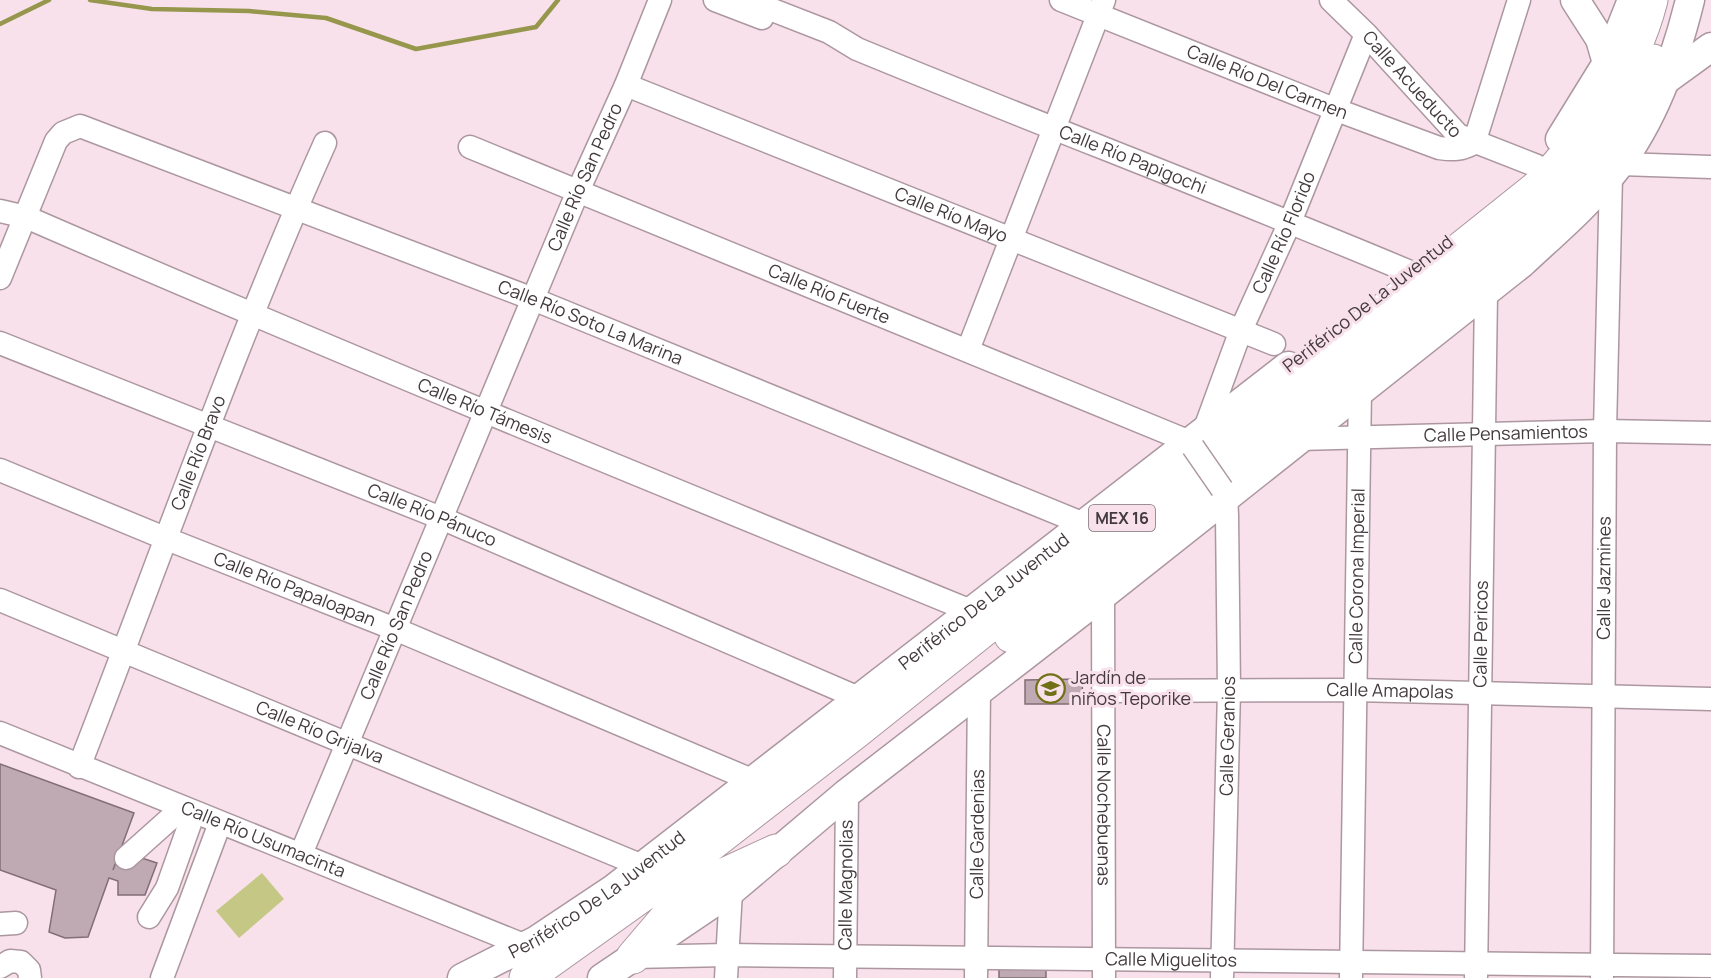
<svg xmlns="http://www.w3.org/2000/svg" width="1711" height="978" font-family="Manrope,sans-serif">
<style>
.green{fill:#c5c884}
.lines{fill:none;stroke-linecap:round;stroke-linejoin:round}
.stream{stroke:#96964d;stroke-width:4.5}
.building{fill:#bfaab3;stroke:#826e76;stroke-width:1.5}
.minor-casing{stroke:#ac97a0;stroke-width:25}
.major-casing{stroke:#ac97a0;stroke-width:31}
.highway-casing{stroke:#ac97a0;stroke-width:35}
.minor{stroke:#fff;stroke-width:22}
.major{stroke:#fff;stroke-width:28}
.highway{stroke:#fff;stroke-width:33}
.minor-bridge-casing{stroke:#ac97a0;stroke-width:25;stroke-linecap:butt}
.minor-bridge{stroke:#fff;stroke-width:22}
.labels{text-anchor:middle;stroke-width:6;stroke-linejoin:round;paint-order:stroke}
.shield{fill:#f8e1eb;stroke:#796c72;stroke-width:1.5}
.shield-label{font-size:16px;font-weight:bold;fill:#433a3e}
.street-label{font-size:18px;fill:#433a3e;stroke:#f8e1eb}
.poi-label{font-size:18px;fill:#433a3e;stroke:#f8e1eb;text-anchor:start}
</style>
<rect width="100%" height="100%" fill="#f8e1eb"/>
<path class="green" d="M262,873L284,899L239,938L216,911Z"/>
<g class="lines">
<path class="stream" d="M90,0L152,9L249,11L326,18L416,49L536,27L558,0
M0,24L49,0"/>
</g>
<path class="building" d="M1082,679L1083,704H1025V680Z
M0,764L134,813L113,870L117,859H145L157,863L145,895H118V881L109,878L88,937L65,938L49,932L56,890L0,870Z
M999,969H1046V978H999Z"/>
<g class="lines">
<defs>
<g id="minor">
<path d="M715,0L762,18"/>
<path id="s1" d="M747,0L829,32L857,49C1041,125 1227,195 1410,272"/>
<path id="s2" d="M1061,0L1334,109L1439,148C1453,150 1461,150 1474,143L1519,0"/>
<path id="s3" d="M1331,0L1366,34L1458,135L1537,166"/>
<path id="s4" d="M626,85L1274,344"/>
<path id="s5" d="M470,147L1190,442L1193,447"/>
<path d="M1620,164L1711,167"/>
<path id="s6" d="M0,211L26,217C339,353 655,482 971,611"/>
<path id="s7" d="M0,278L56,141L63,133L80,126L533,299L1084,524"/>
<path id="s8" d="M0,343L441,518L861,699"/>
<path d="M968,350L1104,0"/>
<path id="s9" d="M1204,431L1241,330L1290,222L1366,34"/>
<path id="s10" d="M1299,439L1605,431L1711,433"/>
<path id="s11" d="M0,470L167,539L395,629L754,781"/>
<path id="s12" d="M1103,595L1104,978"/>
<path id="s13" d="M0,600L640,865"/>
<path id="s14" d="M1105,691L1355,690L1711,699"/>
<path id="s15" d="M0,733L526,946"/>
<path id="s16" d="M79,767C160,559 234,346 325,143"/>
<path id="s17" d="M301,854L578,191L626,85L660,0"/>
<path d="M126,858L182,808"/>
<path d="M149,917L167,888L194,812"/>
<path d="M0,924L16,923"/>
<path id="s18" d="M633,957L727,955L1711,966"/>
<path d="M0,967L10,961L21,962L29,970L30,978"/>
<path d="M162,978L220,823"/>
<path d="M726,978L731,891"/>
<path id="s19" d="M845,978L847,793"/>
<path id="s20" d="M976,978L979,689"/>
<path id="s21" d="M1222,978L1229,690L1227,515L1226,495L1222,489"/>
<path id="s22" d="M1351,978L1360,390"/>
<path id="s23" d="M1476,978L1486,293"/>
<path id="s24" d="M1602,978L1605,431L1611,176"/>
</g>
<g id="major">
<path d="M1575,0L1600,39L1607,63"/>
<path d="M1667,79L1711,47"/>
<path d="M1560,139L1607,63L1632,0"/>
<path id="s25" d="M462,978L537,940L612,890L1288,366"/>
<path d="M602,978L731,891L847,793L1103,595L1522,263C1553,234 1585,207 1611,175C1652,126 1675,61 1690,0"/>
</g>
<path id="highway" d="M1011,636L1523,235C1576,185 1627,131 1653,61
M696,882L715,879L776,851
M633,957L673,910L680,895
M526,978L683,866L857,731L1539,186C1589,131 1632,73 1651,0"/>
</defs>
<use href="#minor" class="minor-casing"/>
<use href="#major" class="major-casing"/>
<use href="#highway" class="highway-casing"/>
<use href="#minor" class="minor"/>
<use href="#major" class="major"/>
<use href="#highway" class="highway"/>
<defs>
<path id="minor-bridge" d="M1193,447L1222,489"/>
</defs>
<use href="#minor-bridge" class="minor-bridge-casing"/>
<use href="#minor-bridge" class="minor-bridge"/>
</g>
<defs>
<symbol id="school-ring" viewBox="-11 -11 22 22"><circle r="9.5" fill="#f8e1eb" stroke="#707116" stroke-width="1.5"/><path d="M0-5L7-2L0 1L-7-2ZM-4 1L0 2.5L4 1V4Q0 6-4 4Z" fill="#707116"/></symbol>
</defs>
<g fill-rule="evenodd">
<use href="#school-ring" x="1034" y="672" width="33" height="33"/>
</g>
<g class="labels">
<rect class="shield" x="1089" y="505" width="66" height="26" rx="4.5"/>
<g class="shield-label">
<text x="1122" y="524">MEX 16</text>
</g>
<g class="street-label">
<text dy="6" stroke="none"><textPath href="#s2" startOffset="222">Calle Río Del Carmen</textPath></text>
<text dy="6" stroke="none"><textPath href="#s3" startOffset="117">Calle Acueducto</textPath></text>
<text dy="6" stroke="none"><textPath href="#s1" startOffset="418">Calle Río Papigochi</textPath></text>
<text dy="6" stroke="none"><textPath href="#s17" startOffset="734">Calle Río San Pedro</textPath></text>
<text dy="6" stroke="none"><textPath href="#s4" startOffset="350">Calle Río Mayo</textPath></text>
<text dy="6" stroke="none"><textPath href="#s9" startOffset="214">Calle Río Florido</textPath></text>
<text dy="6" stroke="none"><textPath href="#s5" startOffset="388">Calle Río Fuerte</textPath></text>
<text transform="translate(1368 304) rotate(-38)" y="6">Periférico De La Juventud</text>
<text dy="6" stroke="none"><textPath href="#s7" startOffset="724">Calle Río Soto La Marina</textPath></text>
<text dy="6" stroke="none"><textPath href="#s6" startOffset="525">Calle Río Támesis</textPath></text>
<text dy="6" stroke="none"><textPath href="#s10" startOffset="207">Calle Pensamientos</textPath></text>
<text dy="6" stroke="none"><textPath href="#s16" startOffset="336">Calle Río Bravo</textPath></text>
<text dy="6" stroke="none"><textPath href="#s8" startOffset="465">Calle Río Pánuco</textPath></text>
<text dy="6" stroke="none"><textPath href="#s22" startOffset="402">Calle Corona Imperial</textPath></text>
<text dy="6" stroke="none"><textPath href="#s24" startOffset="400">Calle Jazmines</textPath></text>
<text dy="6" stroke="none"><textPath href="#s11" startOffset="318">Calle Río Papaloapan</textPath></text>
<text dy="6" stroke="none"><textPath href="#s25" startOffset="645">Periférico De La Juventud</textPath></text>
<text dy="6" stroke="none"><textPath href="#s17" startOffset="248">Calle Río San Pedro</textPath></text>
<text dy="6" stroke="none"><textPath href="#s23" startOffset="344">Calle Pericos</textPath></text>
<text dy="6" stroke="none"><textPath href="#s14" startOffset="285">Calle Amapolas</textPath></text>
<text dy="6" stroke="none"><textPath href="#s13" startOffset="346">Calle Río Grijalva</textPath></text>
<text dy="6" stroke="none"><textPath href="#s21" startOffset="242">Calle Geranios</textPath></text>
<text dy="6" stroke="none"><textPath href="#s12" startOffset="210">Calle Nochebuenas</textPath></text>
<text dy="6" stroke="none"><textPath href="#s20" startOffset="144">Calle Gardenias</textPath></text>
<text dy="6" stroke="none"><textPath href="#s15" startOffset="284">Calle Río Usumacinta</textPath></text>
<text dy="6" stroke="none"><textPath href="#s19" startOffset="93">Calle Magnolias</textPath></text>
<text dy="6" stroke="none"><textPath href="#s25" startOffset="159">Periférico De La Juventud</textPath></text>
<text dy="6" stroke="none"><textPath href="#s18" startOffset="538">Calle Miguelitos</textPath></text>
</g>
<g class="poi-label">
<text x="1071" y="684">Jardín de<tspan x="1071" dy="21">niños Teporike</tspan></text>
</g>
</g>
</svg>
